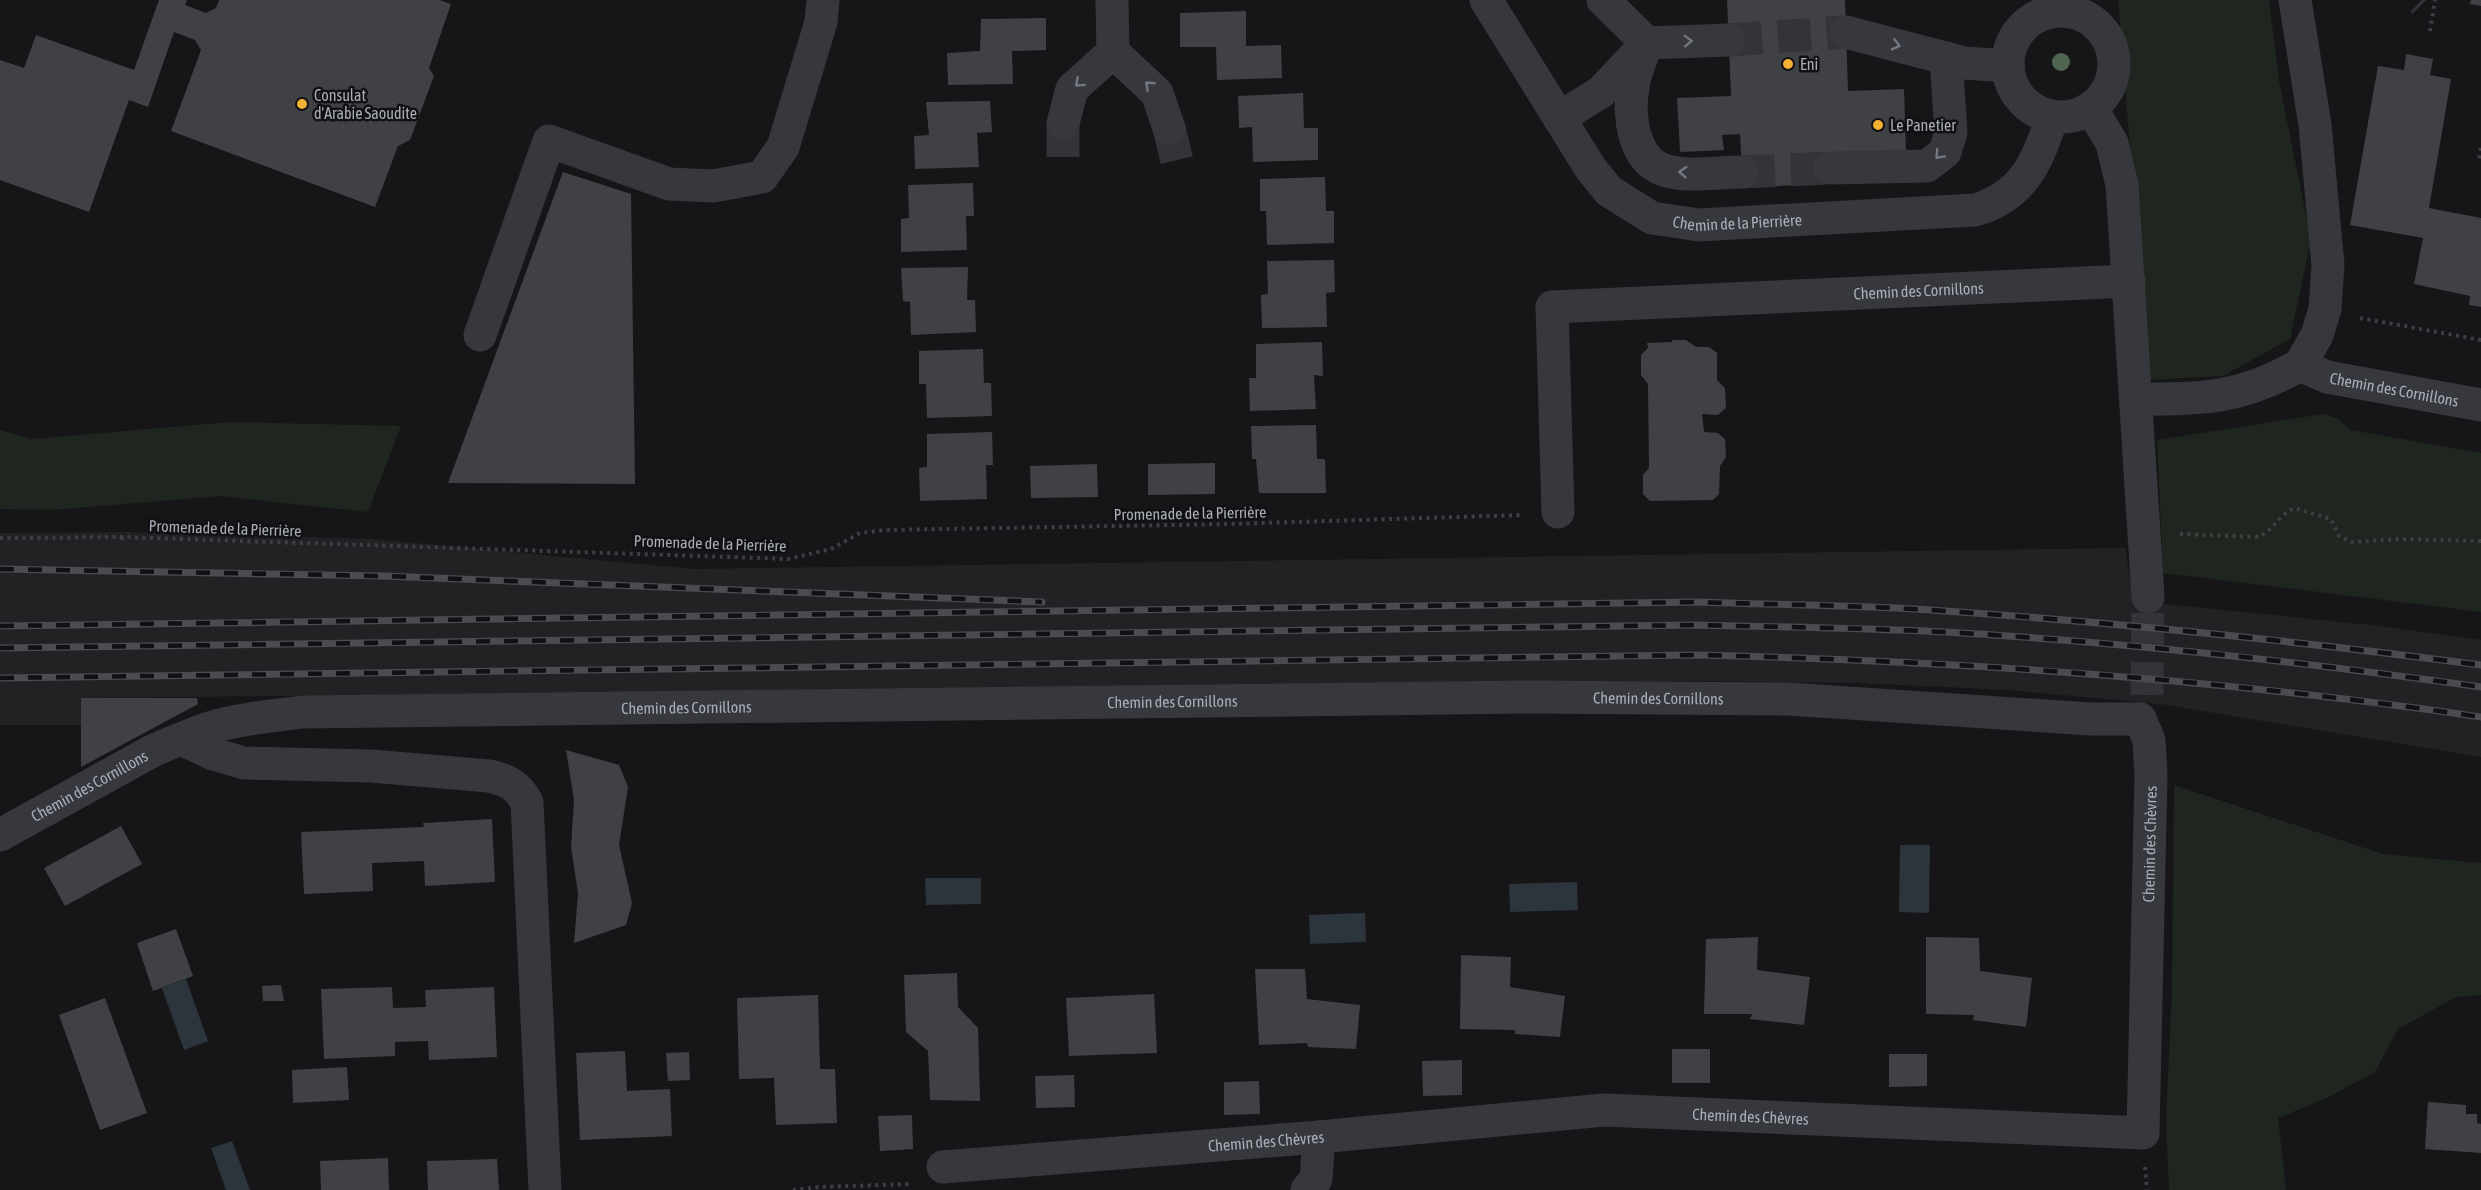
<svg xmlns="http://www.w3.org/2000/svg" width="2481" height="1190" font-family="'Asap Condensed',sans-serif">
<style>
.built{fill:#222225}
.green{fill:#1e261f}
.water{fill:#2c353c}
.building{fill:#404145}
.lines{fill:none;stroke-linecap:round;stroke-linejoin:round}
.minor-tunnel{stroke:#333438;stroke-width:33;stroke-dasharray:33 16;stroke-linecap:butt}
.path{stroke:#3d3f44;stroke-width:4;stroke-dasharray:3 4.5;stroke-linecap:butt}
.minor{stroke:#37383d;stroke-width:33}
.rail-casing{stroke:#4a4c52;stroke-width:7}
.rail{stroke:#111113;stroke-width:4.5;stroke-dasharray:14;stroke-linecap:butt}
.tree{fill:#506452}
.oneway{stroke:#757881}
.poi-dot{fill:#f2b134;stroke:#111113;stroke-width:2}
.labels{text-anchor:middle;stroke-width:5;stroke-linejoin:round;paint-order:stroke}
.poi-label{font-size:16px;fill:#a8adb8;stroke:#111113;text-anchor:start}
.street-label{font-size:16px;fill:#a8adb8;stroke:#111113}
</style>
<rect width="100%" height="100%" fill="#161618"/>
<path class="built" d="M131,532L372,539L694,569L2125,548L2134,601L2371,625L2481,640V757L2160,704L2009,690L1858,683L1690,681L82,698V725H0V533Z"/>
<path class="green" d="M2118,0H2269L2279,81L2311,240L2290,339L2223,376L2149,380Z
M2323,414L2338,419L2351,430L2481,453V612L2163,573L2157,440Z
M230,422L401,426L368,512L220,496L51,510L0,509V430L32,439Z
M2174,785L2383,854L2481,863V995L2456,997L2398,1029L2375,1072L2327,1098L2278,1118L2286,1190H2169L2166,1120L2172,989Z"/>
<path class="water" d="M1900,845H1930L1929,913L1899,912Z
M925,878H981V904L926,905Z
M1577,882L1578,910L1510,912L1509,884Z
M1365,913L1366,942L1310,944L1309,915Z
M186,979L208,1041L184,1050L162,988Z
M232,1141L250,1190H226L211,1148Z"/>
<path class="building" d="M159,0H187L185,5L206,13L216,8L219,0H439L451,4L429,68L434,76L410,140L398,146L375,207L171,131L201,50L195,40L174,32L148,107L129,100L89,212L0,180V60L24,68L36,35L134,70Z
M1727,0H1845L1848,91L1904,89L1906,150L1830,153L1831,183L1743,188L1740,134L1722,135L1724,150L1680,152L1677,98L1731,96Z
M2471,0H2481V6L2470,4Z
M1246,11V46L1281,45L1282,78L1217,80L1216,47H1180V13Z
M1046,18V50L1012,51L1013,84L948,85L947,53L980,51L981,19Z
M2406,54L2433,59L2430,75L2451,79L2429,208L2481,218V307L2469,305L2470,296L2414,284L2423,238L2350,225L2378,66L2404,70Z
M1303,93L1304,128H1318V160L1253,162L1252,127L1239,128L1238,96Z
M990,101L992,132L977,133L979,167L915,169L914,136L929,135L926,102Z
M563,172L631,194L635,484L448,483Z
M1325,177L1326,211H1334V243L1267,245L1266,211H1260V179Z
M973,183L974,216H966L967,250L901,252V219L909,218L908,185Z
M1334,260L1335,292L1326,293L1327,327L1262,328L1261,295L1268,294L1267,261Z
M968,267L967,300H975L976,332L911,335L910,302L903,301L901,268Z
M1672,340H1686L1696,347H1709L1717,353V380L1725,388L1726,408L1718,415L1702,414L1704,432L1718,433L1725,439L1726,457L1720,466L1719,494L1713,500L1650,501L1643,494V475L1649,468L1648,384L1641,375V355L1648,348L1647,343L1672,342Z
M1322,342L1323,376L1314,375L1316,409L1250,411L1249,378H1256V344Z
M983,349L984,383H991L992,416L927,418L926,384H919V351Z
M1316,425L1317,459H1325L1326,493H1259L1256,459H1252L1251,426Z
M992,432L993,465H986L987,499L920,501L919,468L927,467V434Z
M1215,463V494L1148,495V464Z
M1097,464L1098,497L1031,498L1030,466Z
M81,698H197L198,704L81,767Z
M566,750L619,765L628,787L619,845L632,903L626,925L574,943L578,893L571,847L574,800Z
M492,819L495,882L425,886L424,861L372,863L373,891L304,894L301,832L424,827L423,823Z
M121,826L142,864L65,906L44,868Z
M176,929L193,976L153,991L137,943Z
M1758,937L1757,970L1810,977L1804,1025L1750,1019L1752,1014H1704L1706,939Z
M1926,937L1979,938L1980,971L2032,978L2026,1027L1973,1020L1974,1015L1926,1014Z
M1461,955L1511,957L1510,987L1565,996L1560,1037L1515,1034V1030L1460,1029Z
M1255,969H1305L1307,999L1360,1005L1356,1049L1308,1047L1307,1043L1259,1045Z
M957,973L958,1007L978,1028L980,1101L930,1100L928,1051L906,1032L904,975Z
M281,985L284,1001H263L262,986Z
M392,987L393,1008L426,1007L425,990L494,987L497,1057L429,1060L428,1041L395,1042V1056L324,1059L321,989Z
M1154,994L1157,1053L1069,1056L1066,998Z
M818,995L820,1069H835L837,1123L776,1125L774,1078L739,1079L737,998Z
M105,998L147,1113L100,1130L59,1015Z
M1672,1049H1710V1083H1672Z
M625,1051L627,1091L670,1089L672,1136L580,1140L576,1053Z
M689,1052L690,1080L668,1081L666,1053Z
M1889,1054H1927V1086L1889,1087Z
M1462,1060V1095L1423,1096L1422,1061Z
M347,1067L349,1100L293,1103L292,1070Z
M1074,1075L1075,1107L1036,1108L1035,1076Z
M1259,1081L1260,1114L1224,1115V1082Z
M2428,1102L2466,1105V1114H2477V1123L2481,1124V1153L2425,1149Z
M912,1115L913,1149L880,1151L878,1116Z
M388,1158L389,1190H321L320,1161Z
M497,1159L499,1190H428L427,1161Z"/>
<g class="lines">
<path class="minor-tunnel" d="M2422,0L2424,2
M1729,40L1846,32
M1169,128L1178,165
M1063,157V123
M1742,172L1830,168
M2147,695L2148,597"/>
<path class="path" d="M2430,31L2435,0
M2481,148L2479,160H2481
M2360,318L2481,340
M2180,534L2258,537C2274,530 2279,515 2294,508L2331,519L2339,536L2352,542L2400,539L2481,541
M122,537L123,543
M0,538L122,537L788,559L831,549L860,533L885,530L1230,524L1523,515
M125,706L93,707L94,721L130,720
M2145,1167L2147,1190
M793,1190L819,1187L912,1184"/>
<g class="minor">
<path d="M1112,0L1113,52L1157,93L1169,128"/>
<path id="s1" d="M1486,0L1591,169L1609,191L1652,218L1699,225L1975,210C2023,196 2038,162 2052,117"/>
<path d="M1603,0L1647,43"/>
<path d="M2295,0L2315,125L2328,265L2325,309L2317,335L2300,365"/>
<circle cx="2061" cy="64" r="53"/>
<path d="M1846,32L1964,63L2008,66"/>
<path d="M1647,43C1642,57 1635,72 1633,87C1628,115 1633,160 1664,170C1688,178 1717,172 1742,172"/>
<path d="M2091,108L2112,143L2122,185L2148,597"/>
<path d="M1559,118L1601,92L1647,43L1729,40"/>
<path d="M1063,123L1072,89L1113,52"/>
<path d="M1830,168L1927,166L1945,152L1951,132L1946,58"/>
<path d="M480,335L549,141L669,184L713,186L762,177L783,147L821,22L823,0"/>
<path id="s2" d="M2137,399C2203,399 2241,399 2300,365L2327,377L2481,405"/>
<path id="s3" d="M1558,512L1552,307L2129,281"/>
<path d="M181,739L213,754L244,763L371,766L489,776C508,780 517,785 527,802L545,1190"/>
<path id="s4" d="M0,835L154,750C171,743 189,735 206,729C238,719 271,716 303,712L1530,697L1788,699L2090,719H2140"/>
<path id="s5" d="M943,1167L1319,1137L1604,1110L2143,1133L2151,775L2149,740L2140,719"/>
<path d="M1307,1190L1316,1179L1319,1137"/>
</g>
<defs>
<path id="rail" d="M0,569L384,576L1042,602
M0,626L1696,602C1779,605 1862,605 1945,611C2124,623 2303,642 2481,665
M0,648L1696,625C1779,627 1862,628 1945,632C2124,642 2303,662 2481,687
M0,678L1697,655C1960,661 2221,679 2481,717"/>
</defs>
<use href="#rail" class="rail-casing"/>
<use href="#rail" class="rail"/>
</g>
<circle class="tree" cx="2061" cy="62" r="9"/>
<defs><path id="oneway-chevron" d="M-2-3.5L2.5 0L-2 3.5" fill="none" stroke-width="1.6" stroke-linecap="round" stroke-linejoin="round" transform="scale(1.5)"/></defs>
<g class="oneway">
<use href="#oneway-chevron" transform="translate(1688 41) rotate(-2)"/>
<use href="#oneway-chevron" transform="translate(1896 45) rotate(14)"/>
<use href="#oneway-chevron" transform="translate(1079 83) rotate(138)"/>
<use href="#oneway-chevron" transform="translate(1149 85) rotate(-137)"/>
<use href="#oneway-chevron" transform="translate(1939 155) rotate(133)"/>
<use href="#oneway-chevron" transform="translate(1683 172) rotate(-176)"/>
</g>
<g class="poi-dot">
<circle cx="1788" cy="64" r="6"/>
<circle cx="302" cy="104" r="6"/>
<circle cx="1878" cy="125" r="6"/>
</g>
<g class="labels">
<g class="poi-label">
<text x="1800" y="70">Eni</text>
<text x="314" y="101">Consulat<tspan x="314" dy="18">d'Arabie Saoudite</tspan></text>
<text x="1890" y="131">Le Panetier</text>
</g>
<g class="street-label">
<text dy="6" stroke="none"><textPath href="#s1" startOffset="364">Chemin de la Pierrière</textPath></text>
<text dy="6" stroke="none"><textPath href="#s3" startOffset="572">Chemin des Cornillons</textPath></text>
<text dy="6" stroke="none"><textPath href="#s2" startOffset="267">Chemin des Cornillons</textPath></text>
<text transform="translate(1190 513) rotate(-1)" y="6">Promenade de la Pierrière</text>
<text transform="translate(225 528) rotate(2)" y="6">Promenade de la Pierrière</text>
<text transform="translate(710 543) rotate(2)" y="6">Promenade de la Pierrière</text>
<text dy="6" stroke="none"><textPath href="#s4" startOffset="1686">Chemin des Cornillons</textPath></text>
<text dy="6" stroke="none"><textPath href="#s4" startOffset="1200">Chemin des Cornillons</textPath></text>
<text dy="6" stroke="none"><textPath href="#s4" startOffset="714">Chemin des Cornillons</textPath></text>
<text dy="6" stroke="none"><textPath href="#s4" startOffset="102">Chemin des Cornillons</textPath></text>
<text dy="6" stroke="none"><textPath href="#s5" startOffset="1492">Chemin des Chèvres</textPath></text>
<text dy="6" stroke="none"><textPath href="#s5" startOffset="810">Chemin des Chèvres</textPath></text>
<text dy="6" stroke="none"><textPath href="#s5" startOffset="324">Chemin des Chèvres</textPath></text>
</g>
</g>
</svg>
